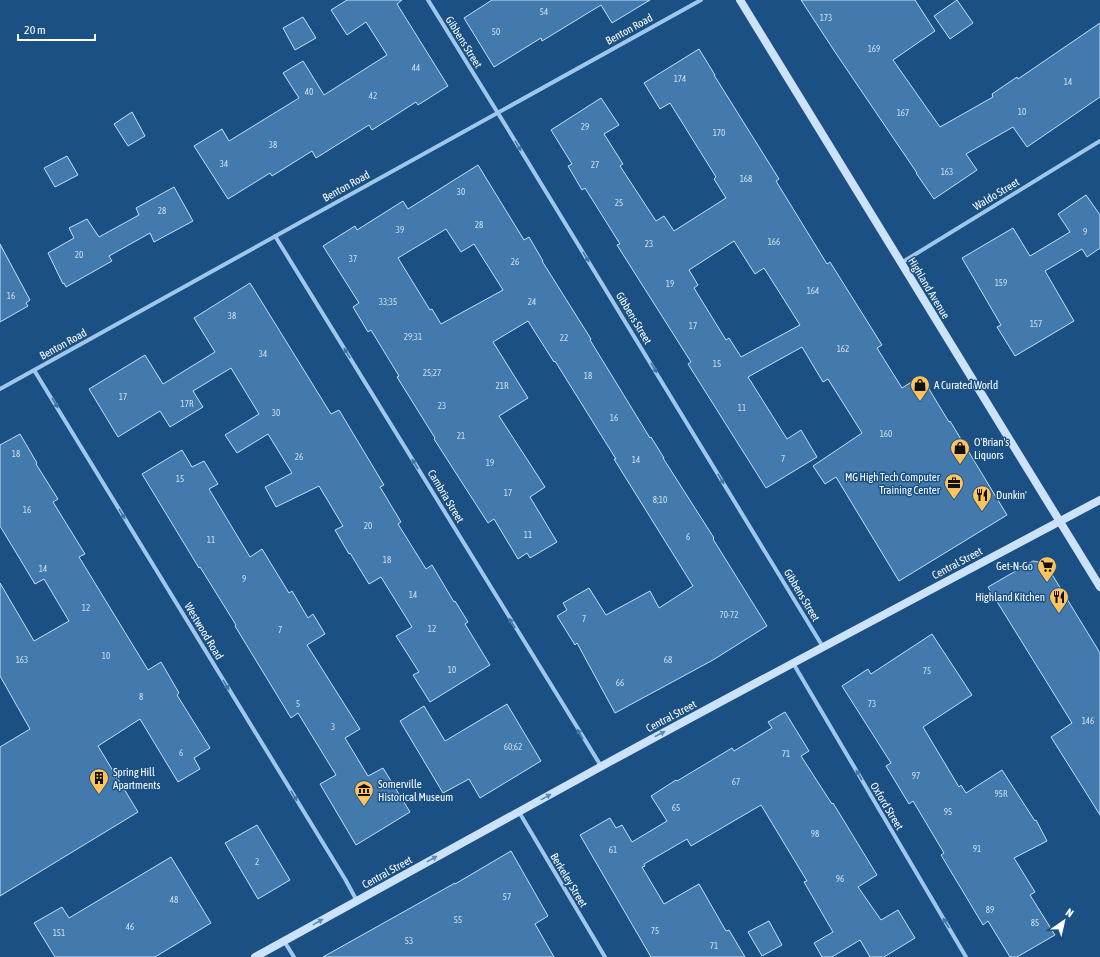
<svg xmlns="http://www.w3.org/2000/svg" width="1100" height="957" font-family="'Asap Condensed',sans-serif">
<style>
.building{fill:#437aad;stroke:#c4e0f8;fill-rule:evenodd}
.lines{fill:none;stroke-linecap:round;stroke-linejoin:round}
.street{stroke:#9fc7eb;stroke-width:4}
.secondary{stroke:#cce2f8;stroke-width:8}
.oneway{fill:#4274a3}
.oneway2{fill:#618ab2}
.labels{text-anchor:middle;stroke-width:3;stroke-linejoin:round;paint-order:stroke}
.number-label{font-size:9px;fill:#d0deea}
.street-label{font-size:11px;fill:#fff;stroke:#1a5084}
.poi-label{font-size:11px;fill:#fff;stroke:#1a5084;text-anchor:start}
</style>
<rect width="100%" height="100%" fill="#1a5084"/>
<path class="building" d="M347,0H402L397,4L448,86L418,105L416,102L372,130L369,125L316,158L312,151L272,176L270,173L228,199L194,146L222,129L229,141L299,98L283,73L303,61L324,95L387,55L366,22L347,35L331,10Z
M492,0H650L612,23L601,5L542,41L541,38L494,67L464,18Z
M801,0H915L935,31L893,60L940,127L993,97L992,94L1017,77L1018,79L1100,23V97L1027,147L1013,127L966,154L977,170L934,199L916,173H917L835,52Z
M957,0L973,23L950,39L934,16Z
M303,17L316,38L295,50L283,28Z
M699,49L715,75H714L779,179L776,181L827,264L830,262L882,345L877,348L902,388L921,376L949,422L950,421L1007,515L899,581L836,477L825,484L813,466L862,433L828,379L823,382L802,347L748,377L787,439L801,430L817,457L766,488L688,364L691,362L617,245L620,244L585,188L582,190L568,166L572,164L551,130L601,98L619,125L604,134L623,164L620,166L656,221L664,216L674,231L726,198L714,179L716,177L670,103L660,109L644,83ZM734,241L755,274L764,268L800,325L741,357L729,338L726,340L694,288L698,285L689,270Z
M132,112L145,136L128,146L114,124Z
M67,156L78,175L55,187L44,168Z
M478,165L524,240L529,237L543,261H542L591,339L590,340L650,438L651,437L664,458H663L714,538L713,539L767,626L713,660L615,713L577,643L575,645L557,616L567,610L563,603L589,588L606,615L650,591L659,608L693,586L614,459H616L555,361L554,362L528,321L493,342L528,398L499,416L545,487L530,497L557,542L530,558L527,553L518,559L494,519L488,523L434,439L435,438L397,377L399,376L371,330L368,332L353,307L359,303L323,246L355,226L357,230L403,201L408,209ZM446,229L461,252L474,244L503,290L441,324L432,309L430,310L398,258Z
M174,187L193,221L154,242L150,233L109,256L112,261L66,287L64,283L63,284L48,253L74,238L69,228L87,219L99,237L139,215L136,208Z
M1086,195L1100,215V248L1087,257L1082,249L1045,271L1074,321L1015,356L997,327L1001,325L962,258L1013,228L1030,256L1070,232L1058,214Z
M0,244L30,300L26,303L28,306L0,322Z
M250,283L331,414L339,410L384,485L380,487L401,522L398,524L426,569L432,565L454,602L455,601L468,622L465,624L490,665L430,702L413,675L419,672L396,636L412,627L381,577L369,584L350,553L349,554L335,530L343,526L319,486L276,507L265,487L292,473L268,434L237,453L225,435L259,414L231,368L193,391L203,407L170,427L160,411L118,437L89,389L145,355L163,384L215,352L194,318Z
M20,434L37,463L36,464L58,499L53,502L85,554L79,557L148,670L161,662L179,693L177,695L210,748L194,758L200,769L178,782L140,719L98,746L138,812L0,896V747L30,729L0,676V583L34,641L69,621L44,579L35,584L0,526V445Z
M182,450L192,467L204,461L218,484L209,489L250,557L262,549L289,593L292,591L308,618L313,614L325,634L307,645L360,729L345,738L368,776L383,768L410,812L356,845L320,784L336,775L298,713L291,718L235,626L236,625L200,567L199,568L142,474Z
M1033,561L1045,563L1100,653V815L1051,737L1072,723L988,587Z
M932,634L972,695L923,727L959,787L961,785L966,793L1002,770L1035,821L1036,820L1047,841L1014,858L1035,892L1030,895L1055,935L1017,957H1010L988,921L983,925L941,855L944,853L913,801L909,804L886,766L891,763L842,686L868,669L871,674Z
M507,704L541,761L480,798L469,779L443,793L400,721L424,706L445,741Z
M785,712L809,751L801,756L832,804L833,803L877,875L858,887L881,920L898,910L915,938L884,957H870L860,940L832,957H822L814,943L833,932L804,882L807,881L761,805L691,846L687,839L644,864L645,866L642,867L664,904L699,884L726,931L729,930L745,957H651L580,835L610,818L616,828L622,825L632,842L667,821L651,796L676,780L677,781L732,748L734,751L772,728L768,722Z
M257,825L290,880L258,899L225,843Z
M511,851L548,916L535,924L554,957H323L455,883V884Z
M171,857L211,923L155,957H55L34,923L62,907L69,918Z
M769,921L782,945L762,956L748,932Z"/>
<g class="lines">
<path class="street" d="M428,0L509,131L823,647
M275,236L601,766
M901,263L1100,141
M34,370L345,879L357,901
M0,389L701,0
M793,663L966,957
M519,812L605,957
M284,941L294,957"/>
<path class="secondary" d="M740,0L1100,587
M255,957C371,894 486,829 602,766C767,676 934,588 1100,500"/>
</g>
<defs><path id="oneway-solid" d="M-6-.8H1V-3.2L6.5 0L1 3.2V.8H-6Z"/></defs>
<g class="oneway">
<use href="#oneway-solid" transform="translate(518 146) rotate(59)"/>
<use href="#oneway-solid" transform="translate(586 257) rotate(59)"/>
<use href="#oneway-solid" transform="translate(347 353) rotate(-121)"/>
<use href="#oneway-solid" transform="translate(654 368) rotate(59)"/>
<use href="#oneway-solid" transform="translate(55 403) rotate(59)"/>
<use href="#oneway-solid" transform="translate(415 464) rotate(-121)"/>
<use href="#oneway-solid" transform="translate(721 479) rotate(59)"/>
<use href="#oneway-solid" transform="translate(122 514) rotate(59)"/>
<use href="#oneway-solid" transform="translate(512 623) rotate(-121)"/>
<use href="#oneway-solid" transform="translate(226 685) rotate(59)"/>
<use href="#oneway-solid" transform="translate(580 734) rotate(-121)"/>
<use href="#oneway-solid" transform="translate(859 775) rotate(-121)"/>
<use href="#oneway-solid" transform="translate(294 796) rotate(59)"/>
<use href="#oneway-solid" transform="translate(946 923) rotate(-121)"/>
</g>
<g class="oneway2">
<use href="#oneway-solid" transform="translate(660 734) rotate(-28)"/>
<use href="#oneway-solid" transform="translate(546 797) rotate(-29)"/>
<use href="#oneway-solid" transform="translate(432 859) rotate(-29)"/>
<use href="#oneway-solid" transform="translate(318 922) rotate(-29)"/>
</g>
<defs>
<symbol id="shop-pin" viewBox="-11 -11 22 30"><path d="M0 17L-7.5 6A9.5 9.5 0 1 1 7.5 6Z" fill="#fec35b" stroke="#1a5084"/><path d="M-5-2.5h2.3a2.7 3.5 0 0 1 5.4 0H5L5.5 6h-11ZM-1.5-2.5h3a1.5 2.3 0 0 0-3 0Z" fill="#111"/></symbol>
<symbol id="office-pin" viewBox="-11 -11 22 30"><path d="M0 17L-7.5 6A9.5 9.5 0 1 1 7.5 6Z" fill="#fec35b" stroke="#1a5084"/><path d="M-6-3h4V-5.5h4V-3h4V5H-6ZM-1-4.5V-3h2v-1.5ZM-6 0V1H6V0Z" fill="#111"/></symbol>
<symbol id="restaurant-pin" viewBox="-11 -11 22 30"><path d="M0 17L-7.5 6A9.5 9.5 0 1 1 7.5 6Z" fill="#fec35b" stroke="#1a5084"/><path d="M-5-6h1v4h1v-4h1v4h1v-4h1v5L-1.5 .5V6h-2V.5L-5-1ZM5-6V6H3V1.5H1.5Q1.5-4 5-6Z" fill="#111"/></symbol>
<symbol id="supermarket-pin" viewBox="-11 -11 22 30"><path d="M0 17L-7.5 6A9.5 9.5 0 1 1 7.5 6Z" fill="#fec35b" stroke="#1a5084"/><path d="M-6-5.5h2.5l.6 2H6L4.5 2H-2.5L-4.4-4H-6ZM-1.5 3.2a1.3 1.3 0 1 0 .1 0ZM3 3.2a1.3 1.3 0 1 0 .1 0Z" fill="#111"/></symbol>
<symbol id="building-pin" viewBox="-11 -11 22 30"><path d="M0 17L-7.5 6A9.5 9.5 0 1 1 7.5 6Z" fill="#fec35b" stroke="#1a5084"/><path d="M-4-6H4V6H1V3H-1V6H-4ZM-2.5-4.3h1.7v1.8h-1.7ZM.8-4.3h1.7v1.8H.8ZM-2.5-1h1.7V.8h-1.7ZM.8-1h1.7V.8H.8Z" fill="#111"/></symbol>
<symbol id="museum-pin" viewBox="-11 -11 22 30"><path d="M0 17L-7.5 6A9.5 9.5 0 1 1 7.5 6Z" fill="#fec35b" stroke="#1a5084"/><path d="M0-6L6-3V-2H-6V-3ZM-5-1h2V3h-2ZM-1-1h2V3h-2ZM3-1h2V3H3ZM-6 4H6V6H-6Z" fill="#111"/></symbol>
</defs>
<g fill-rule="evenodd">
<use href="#shop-pin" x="909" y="374" width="22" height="30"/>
<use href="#shop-pin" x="949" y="437" width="22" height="30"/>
<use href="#office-pin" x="943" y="472" width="22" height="30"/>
<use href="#restaurant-pin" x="971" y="484" width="22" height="30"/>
<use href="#supermarket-pin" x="1036" y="555" width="22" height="30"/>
<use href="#restaurant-pin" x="1048" y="586" width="22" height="30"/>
<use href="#building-pin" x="88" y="767" width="22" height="30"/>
<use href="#museum-pin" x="353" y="779" width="22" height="30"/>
</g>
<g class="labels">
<g class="number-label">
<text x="544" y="15">54</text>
<text x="826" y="21">173</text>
<text x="496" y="35">50</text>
<text x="874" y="52">169</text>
<text x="416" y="71">44</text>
<text x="680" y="82">174</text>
<text x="1068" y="85">14</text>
<text x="309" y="95">40</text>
<text x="373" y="99">42</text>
<text x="1022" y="115">10</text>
<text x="903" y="116">167</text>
<text x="585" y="130">29</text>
<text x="719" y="136">170</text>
<text x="273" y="148">38</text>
<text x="224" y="167">34</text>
<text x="595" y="168">27</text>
<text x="947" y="175">163</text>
<text x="746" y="182">168</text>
<text x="461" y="195">30</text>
<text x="619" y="206">25</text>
<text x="162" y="214">28</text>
<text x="479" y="228">28</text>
<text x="400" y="233">39</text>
<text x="1085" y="235">9</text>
<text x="774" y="245">166</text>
<text x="649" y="247">23</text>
<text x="79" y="258">20</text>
<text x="353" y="262">37</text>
<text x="515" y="265">26</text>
<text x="1001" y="286">159</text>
<text x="670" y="287">19</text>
<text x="813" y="294">164</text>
<text x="11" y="299">16</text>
<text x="388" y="305">33;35</text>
<text x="532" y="305">24</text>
<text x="232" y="319">38</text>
<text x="1036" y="327">157</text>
<text x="693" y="329">17</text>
<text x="413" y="340">29;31</text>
<text x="564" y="341">22</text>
<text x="843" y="352">162</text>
<text x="263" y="357">34</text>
<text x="717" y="367">15</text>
<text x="432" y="376">25;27</text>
<text x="588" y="379">18</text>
<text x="502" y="389">21R</text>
<text x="123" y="400">17</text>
<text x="187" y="407">17R</text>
<text x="442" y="409">23</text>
<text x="742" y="411">11</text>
<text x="276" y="416">30</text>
<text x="614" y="421">16</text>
<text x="886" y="437">160</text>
<text x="461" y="439">21</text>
<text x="16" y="457">18</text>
<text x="299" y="460">26</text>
<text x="783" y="462">7</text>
<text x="636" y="463">14</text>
<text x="490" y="466">19</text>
<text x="180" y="482">15</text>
<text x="508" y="496">17</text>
<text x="660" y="503">8;10</text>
<text x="27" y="513">16</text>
<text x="368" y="529">20</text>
<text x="528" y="538">11</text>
<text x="688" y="540">6</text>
<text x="211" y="543">11</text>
<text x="387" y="563">18</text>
<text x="43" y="572">14</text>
<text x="244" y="582">9</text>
<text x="413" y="598">14</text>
<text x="86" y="611">12</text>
<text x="729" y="618">70-72</text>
<text x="584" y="622">7</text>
<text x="432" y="632">12</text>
<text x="280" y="633">7</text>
<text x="106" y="659">10</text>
<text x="22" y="663">163</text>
<text x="668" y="663">68</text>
<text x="452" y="673">10</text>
<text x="927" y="674">75</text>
<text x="620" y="686">66</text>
<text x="141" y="700">8</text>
<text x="298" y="707">5</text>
<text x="872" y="707">73</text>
<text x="1088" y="724">146</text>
<text x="333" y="730">3</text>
<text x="513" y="750">60;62</text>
<text x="181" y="756">6</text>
<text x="786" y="757">71</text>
<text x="916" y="779">97</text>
<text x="736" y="785">67</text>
<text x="1001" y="797">95R</text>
<text x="676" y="811">65</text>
<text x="948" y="815">95</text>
<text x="815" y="837">98</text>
<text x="977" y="852">91</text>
<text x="613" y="853">61</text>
<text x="257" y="865">2</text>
<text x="840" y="882">96</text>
<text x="507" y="900">57</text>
<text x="174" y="903">48</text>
<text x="990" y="913">89</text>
<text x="458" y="923">55</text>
<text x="1035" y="926">85</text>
<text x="130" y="930">46</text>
<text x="655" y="934">75</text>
<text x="59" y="936">151</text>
<text x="409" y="944">53</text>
<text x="714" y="949">71</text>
</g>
<g class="street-label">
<text transform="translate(629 29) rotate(-29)" y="4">Benton Road</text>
<text transform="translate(464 42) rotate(58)" y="4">Gibbens Street</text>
<text transform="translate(346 186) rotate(-29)" y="4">Benton Road</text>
<text transform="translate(996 194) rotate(-31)" y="4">Waldo Street</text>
<text transform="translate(929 288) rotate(59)" y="4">Highland Avenue</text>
<text transform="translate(634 318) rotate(59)" y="4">Gibbens Street</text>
<text transform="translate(63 344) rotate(-29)" y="4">Benton Road</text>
<text transform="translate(446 496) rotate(59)" y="4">Cambria Street</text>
<text transform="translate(957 563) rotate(-28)" y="4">Central Street</text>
<text transform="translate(802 595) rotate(59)" y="4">Gibbens Street</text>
<text transform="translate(204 631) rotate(59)" y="4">Westwood Road</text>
<text transform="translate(671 716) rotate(-28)" y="4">Central Street</text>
<text transform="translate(887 806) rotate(59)" y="4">Oxford Street</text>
<text transform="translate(387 872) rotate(-29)" y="4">Central Street</text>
<text transform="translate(569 880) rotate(59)" y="4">Berkeley Street</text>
</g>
<g class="poi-label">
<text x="934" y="389">A Curated World</text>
<text x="974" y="446">O'Brian's<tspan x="974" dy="13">Liquors</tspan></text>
<text x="940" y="481" text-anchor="end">MG High Tech Computer<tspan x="940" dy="13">Training Center</tspan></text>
<text x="996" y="499">Dunkin'</text>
<text x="1033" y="570" text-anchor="end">Get-N-Go</text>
<text x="1045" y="601" text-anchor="end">Highland Kitchen</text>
<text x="113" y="776">Spring Hill<tspan x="113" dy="13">Apartments</tspan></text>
<text x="378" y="788">Somerville<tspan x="378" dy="13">Historical Museum</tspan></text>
</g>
</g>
<g transform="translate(1064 921) rotate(34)" stroke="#1a5084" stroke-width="3" paint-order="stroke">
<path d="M0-3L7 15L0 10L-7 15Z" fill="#ffffff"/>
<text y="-6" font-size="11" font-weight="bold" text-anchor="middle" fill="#ffffff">N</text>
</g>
<path d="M18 34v6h77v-6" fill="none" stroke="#ffffff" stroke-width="2"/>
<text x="24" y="34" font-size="12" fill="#ffffff" stroke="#1a5084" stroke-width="3" paint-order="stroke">20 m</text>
</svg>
